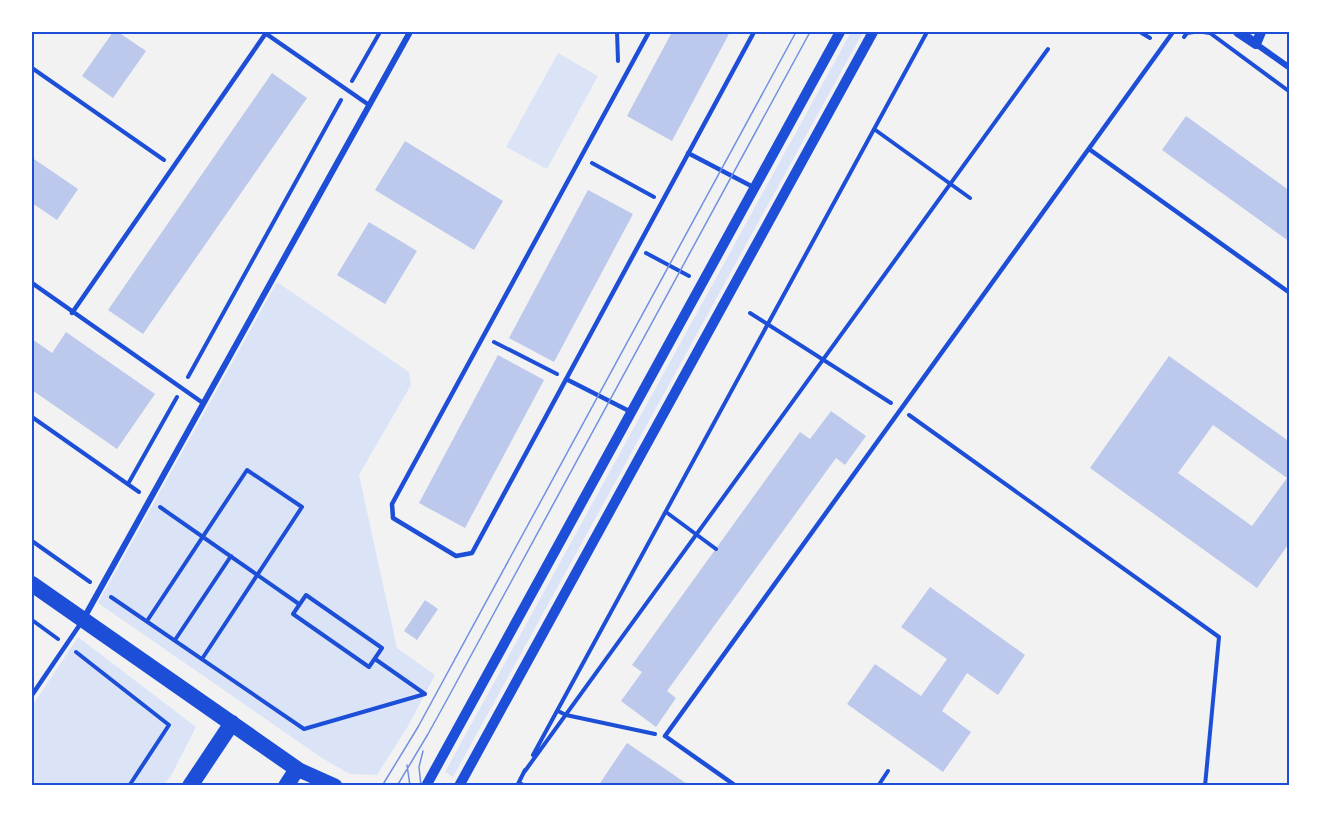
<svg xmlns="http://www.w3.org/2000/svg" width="1321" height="817" font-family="'Work Sans',sans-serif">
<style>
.green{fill:#dbe4f7}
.building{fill:#bdc9ec;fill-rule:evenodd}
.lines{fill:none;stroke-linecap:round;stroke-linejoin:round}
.path{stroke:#1d4ed8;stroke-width:4}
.service{stroke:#1d4ed8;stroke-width:4.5}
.minor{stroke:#1d4ed8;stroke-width:6}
.tertiary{stroke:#1d4ed8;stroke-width:10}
.primary{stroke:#1d4ed8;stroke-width:15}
.trunk{stroke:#1d4ed8;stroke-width:16}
.tram{stroke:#7290e2;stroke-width:1.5}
.neatline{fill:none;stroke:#1d4ed8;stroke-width:2}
</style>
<rect width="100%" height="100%" fill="#f2f2f2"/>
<path class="green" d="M851,32H863L453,777L445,772Z
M558,53L598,76L547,169L506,147Z
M277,282L409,372L411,385L359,475L397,648L435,675L408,726L377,775L350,774L322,758L98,603Z
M78,637L196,727L172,774L164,785L32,786V706Z"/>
<path class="building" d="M113,32H118L146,51L113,98L82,76Z
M672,32H730L672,141L627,116Z
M272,73L307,98L143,334L108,310Z
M1186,116L1290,191V242L1162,150Z
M405,141L503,201L474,250L375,190Z
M34,159L78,189L57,220L32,203V163Z
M588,190L633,214L554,362L509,338Z
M369,222L417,251L385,304L337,275Z
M66,332L155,394L117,449L32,390V339L52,353Z
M498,355L544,380L465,528L419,503Z
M1169,356L1290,442V542L1257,588L1090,468ZM1213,425L1287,478L1252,526L1178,473Z
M831,411L866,436L845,465L836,458L730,604L667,691L676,698L656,727L621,701L642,672L632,665L800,432L810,439Z
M930,587L1025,655L998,695L967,673L942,711L971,732L943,772L847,704L875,664L921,696L947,659L901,627Z
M425,600L438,609L417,640L404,631Z
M627,743L658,764L690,786H598Z"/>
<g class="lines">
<path class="path" d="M617,32L618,61
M1140,32L1150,38
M1203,32L1210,33L1290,92
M1184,37L1187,33L1194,32
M32,68L164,160
M352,81L380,32
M874,129L970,198
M592,163L654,197
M646,253L689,276
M750,313L891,403
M494,342L557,374
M188,377L341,100
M909,415L1219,637L1205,786
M32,417L139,492
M128,484L177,397
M160,507L299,604
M666,512L716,549
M32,541L90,582
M306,595L382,648L369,667L293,614Z
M111,597L304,729L425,694
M32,620L58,639
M147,621L247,470L302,507L202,659
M175,640L231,556
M76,652L169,725L129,786
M375,659L425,694
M558,711L566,715L655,734
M533,755L927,32
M525,771L1048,49
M519,782L524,786
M517,786L525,770
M878,786L888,771"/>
<path class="service" d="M649,32L392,504L393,518L456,556L472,553L754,32
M265,33L369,105
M1089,149L1290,293
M688,153L755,188
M32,283L203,403
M72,313L266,33
M566,379L631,412
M32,695L81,623
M736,786L665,736L1173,32"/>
<path class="minor" d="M1256,44L1290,68
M84,618L410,32"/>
<path class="tertiary" d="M1238,32L1256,44L1261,32
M426,786L840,32
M459,786L873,32"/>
<path class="primary" d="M297,769L335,786"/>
<path class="trunk" d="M32,584L297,769L286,786
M190,786L232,723"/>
<path class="tram" d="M407,765L410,786
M382,786L418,727L796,32
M397,786L428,734L443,707L810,32
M421,786L419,767L423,751"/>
</g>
<rect width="1321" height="817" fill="none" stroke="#ffffff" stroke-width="66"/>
<rect x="33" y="33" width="1255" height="751" class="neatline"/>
</svg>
